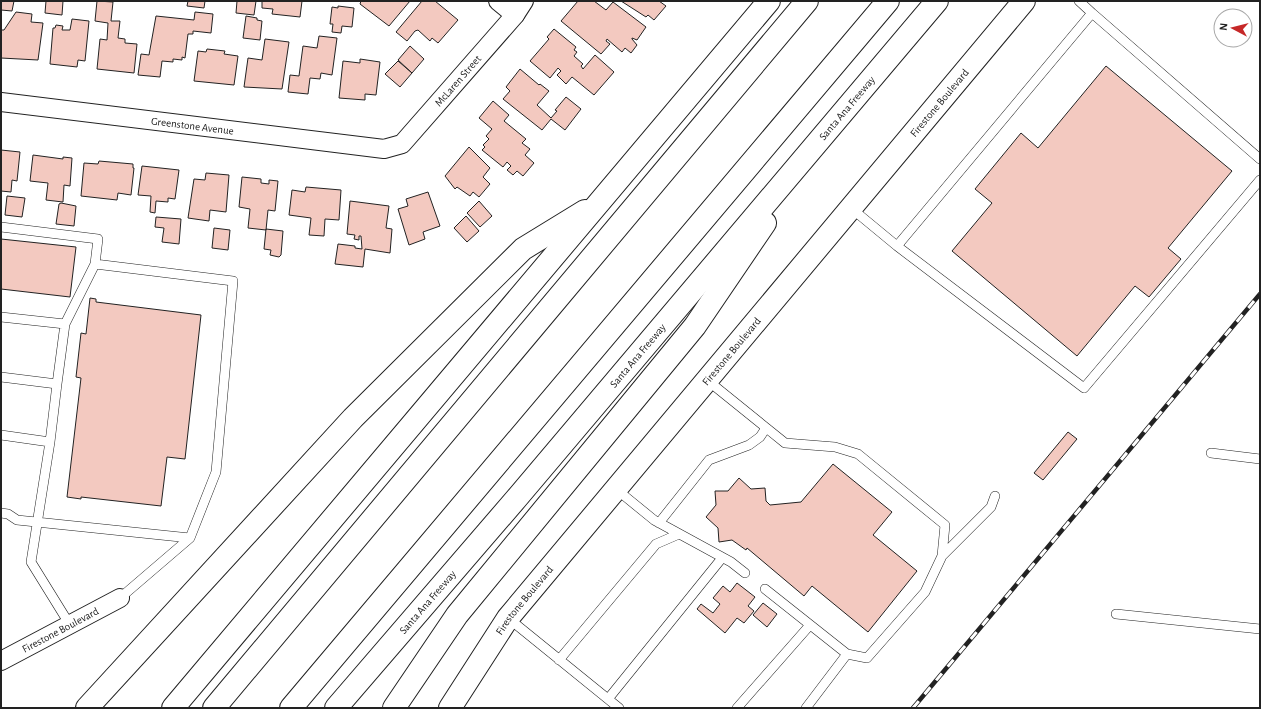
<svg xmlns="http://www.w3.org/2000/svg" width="1261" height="709" font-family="'Alegreya Sans',sans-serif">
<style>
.building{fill:#f3c9c0;stroke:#222}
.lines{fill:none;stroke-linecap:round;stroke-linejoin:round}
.service-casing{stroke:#222;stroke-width:10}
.minor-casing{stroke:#222;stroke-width:20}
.tertiary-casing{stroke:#222;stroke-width:24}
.motorway-casing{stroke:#222;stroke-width:24}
.service{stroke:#fff;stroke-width:9}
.minor{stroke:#fff;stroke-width:18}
.tertiary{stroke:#fff;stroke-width:22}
.motorway{stroke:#fff;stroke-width:22}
.rail-casing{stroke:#222;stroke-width:4.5}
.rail{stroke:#fff;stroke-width:3;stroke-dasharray:9;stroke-linecap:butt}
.labels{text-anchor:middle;stroke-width:3;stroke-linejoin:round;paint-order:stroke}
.street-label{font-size:11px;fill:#222;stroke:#fff}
</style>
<rect width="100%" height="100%" fill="#fff"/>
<path class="building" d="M1,1H14L12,11L1,10Z
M46,1H63L62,15L45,13Z
M97,1L113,2L111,21H120L118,38L125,39V43L137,44L134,73L97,69L100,39L107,40L108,23L95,21Z
M188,1H205L204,8L187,6Z
M237,1H256L254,15L236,13Z
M262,1H302L300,17L272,14L273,9L262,8Z
M361,1H410L389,26L360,4Z
M422,1H435L458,20L438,43L432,38L430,41L418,30L415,31L407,41L396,32Z
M578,1H594L606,10L613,2L646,27L637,40L632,38V39L637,45L631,53L625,48L622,52L607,39L606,41L610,44L601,54L561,21Z
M621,1H659L666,6L654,20L648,15L646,17Z
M338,6L354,8L352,27L342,26L341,33L332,32L333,24H330L332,7L338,8Z
M16,12L32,14L31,22L43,23L38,60L1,58V30H4Z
M195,12L213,14L211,33L193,31V34H188L185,58L182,57V60L173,59V62L162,61L160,77L138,75L141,54L149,55L156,16L194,20Z
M246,16L257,18V20L262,21L260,40L243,38Z
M72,19L89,21L85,61L78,60L77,67L50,64L53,28H55L56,25L63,26L62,30H70Z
M554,29L576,47L574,50L577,52L574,56L583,64L581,66L583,69L595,55L614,72L594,95L572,77L566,84L557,75L561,71L558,68L550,78L530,61L549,39L547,37Z
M319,36L337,38L332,75L321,73L320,79L310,78L308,94L288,92L290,75L299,76L303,46L317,48Z
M265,39L289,42L282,89L244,87L248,58L262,60Z
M410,46L424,59L412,73L398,60Z
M207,49L225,51L224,54L238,56L234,85L194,81L198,51L206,52Z
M360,59L380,62L376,95L365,94V100L339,98L343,61L360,63Z
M398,61L412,73L400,87L385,74Z
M1106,66L1232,171L1168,248L1181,259L1149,297L1135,286L1077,356L952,251L992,203L975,189L1021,133L1038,148Z
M520,69L539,85L540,84L549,91L537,105L551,118L557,111L555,110L566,97L581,109L565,130L551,119L542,130L503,99L510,91L506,87Z
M493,101L509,115L504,121L526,139L522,143L530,149L525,155L534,163L523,176L517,171L513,175L507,170L511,166L507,162L503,167L482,150L485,147L483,145L489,139L486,136L492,129L479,118Z
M469,147L490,168L483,177L490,184L479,197L473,192L470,196L457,187L455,189L445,176Z
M1,150L20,152L17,181L12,180L11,192L1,191Z
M33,155L63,159V157L72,158L70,186L64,185L63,202L46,200L48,183L30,181Z
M99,161L133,164V168H134L131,195L118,193L117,200L81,196L84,163L98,164Z
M142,166L179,170L175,199L168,198V202L156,201L155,213L150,212L151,196L138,195Z
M206,173L229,175L226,212L210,210L209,221L188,218L194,179L205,180Z
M242,177L261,179V183L269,184V180L278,181L275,211L268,210L266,230L248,228L250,209L239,207Z
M306,187L341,190L339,220L325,219L324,236L309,235L311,218L289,215L292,190L305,192Z
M428,192L440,226L423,232L425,239L409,245L398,209L408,206L406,199Z
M7,196L25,198L22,217L5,215Z
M350,201L389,206L386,228L392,229L390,253L365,249L363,267L335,264L338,244L355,246V248L362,249L361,236H359V240L354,239L355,235L347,234Z
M479,201L492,216L480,227L467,213Z
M61,203L76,206L74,226L56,224L59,204Z
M466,216L479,231L467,242L454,228Z
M156,217L181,219L179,244L162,242L164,228L155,227Z
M214,228L230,230L228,250L212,248Z
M266,229L283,231L281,255L279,257L270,255L271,250L264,249Z
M1,239L76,247L70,297L1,289Z
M90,298L96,299V302L201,315L185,459L167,457L161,506L81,497V499L67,497L81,378L76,377L81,333L86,334Z
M1068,432L1077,439L1043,480L1034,473Z
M833,464L892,512L873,535L917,571L868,632L812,586L804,596L747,548L746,550L732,540L719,542L718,528L706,517L716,505L715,491H728L739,478L751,489L765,488L766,501L770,505L801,502Z
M737,583L755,597L748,606L754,611L744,623L737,618L725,633L697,609L701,604L713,613L720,604L713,598L723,586L730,592Z
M763,603L777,614L767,627L753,615Z"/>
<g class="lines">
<defs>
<path id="service" d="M1092,13L1260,159
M851,208L897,246L1092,13L1079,1
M1,227L98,239L95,264L233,281L216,472L190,538L120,598
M897,246L1084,388L1260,180
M1,317L65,324L57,384
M65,324L95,264
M1,377L57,384L50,442L1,435
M707,380L785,443L835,447L858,454L945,525L942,556L925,592L867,658L847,654L765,589
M50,442L31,562L70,625
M1211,453L1260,459
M616,489L654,520L731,562L745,573
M1,513L8,514L17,520L190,538
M659,523L709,460L749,445L760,437L766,428
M942,556L991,507L995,496
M1116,614L1260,629
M508,618L619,708
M559,660L656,544L679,534
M608,699L722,558
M737,708L810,625
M806,708L847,654"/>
<g id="minor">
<path d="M498,1L515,15"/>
<path id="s1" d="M1,102L384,149L402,144L515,15L524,1"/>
<path id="s2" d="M1,661L120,598"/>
</g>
<g id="tertiary">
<path id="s3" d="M450,708L508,618L1024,1"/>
</g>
<g id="motorway">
<path d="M87,708L353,418L523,249L585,211"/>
<path d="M173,708L769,1"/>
<path d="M214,708L807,1"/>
<path d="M291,708L888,1"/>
<path id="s4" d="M336,708L516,499L937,1"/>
<path d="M394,708L457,615L695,326L765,223"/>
</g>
</defs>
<use href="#service" class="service-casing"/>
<use href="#minor" class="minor-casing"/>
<use href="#tertiary" class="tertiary-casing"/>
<use href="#motorway" class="motorway-casing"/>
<use href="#service" class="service"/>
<use href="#minor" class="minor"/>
<use href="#tertiary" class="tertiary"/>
<use href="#motorway" class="motorway"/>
<defs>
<path id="rail" d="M913,708L1260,294"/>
</defs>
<use href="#rail" class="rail-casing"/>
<use href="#rail" class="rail"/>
</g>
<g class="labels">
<g class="street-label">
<text dy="4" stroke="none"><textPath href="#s1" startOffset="489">McLaren Street</textPath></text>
<text dy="4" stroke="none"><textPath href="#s3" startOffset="779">Firestone Boulevard</textPath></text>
<text dy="4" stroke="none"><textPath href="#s4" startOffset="788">Santa Ana Freeway</textPath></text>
<text dy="4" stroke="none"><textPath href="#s1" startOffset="193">Greenstone Avenue</textPath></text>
<text dy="4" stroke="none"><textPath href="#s3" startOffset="455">Firestone Boulevard</textPath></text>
<text dy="4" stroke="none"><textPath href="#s4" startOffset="464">Santa Ana Freeway</textPath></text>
<text dy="4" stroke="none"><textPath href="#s3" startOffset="131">Firestone Boulevard</textPath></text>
<text dy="4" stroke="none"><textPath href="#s4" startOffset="140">Santa Ana Freeway</textPath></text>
<text dy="4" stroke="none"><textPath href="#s2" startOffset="67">Firestone Boulevard</textPath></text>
</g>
</g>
<rect width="1261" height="709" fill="none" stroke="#222222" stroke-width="4"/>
<g transform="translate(1233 28) rotate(277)"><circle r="19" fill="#ffffff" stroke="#a7a7a7"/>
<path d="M0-3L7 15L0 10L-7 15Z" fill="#c62828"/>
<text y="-6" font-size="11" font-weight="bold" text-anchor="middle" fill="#222222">N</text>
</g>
</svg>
